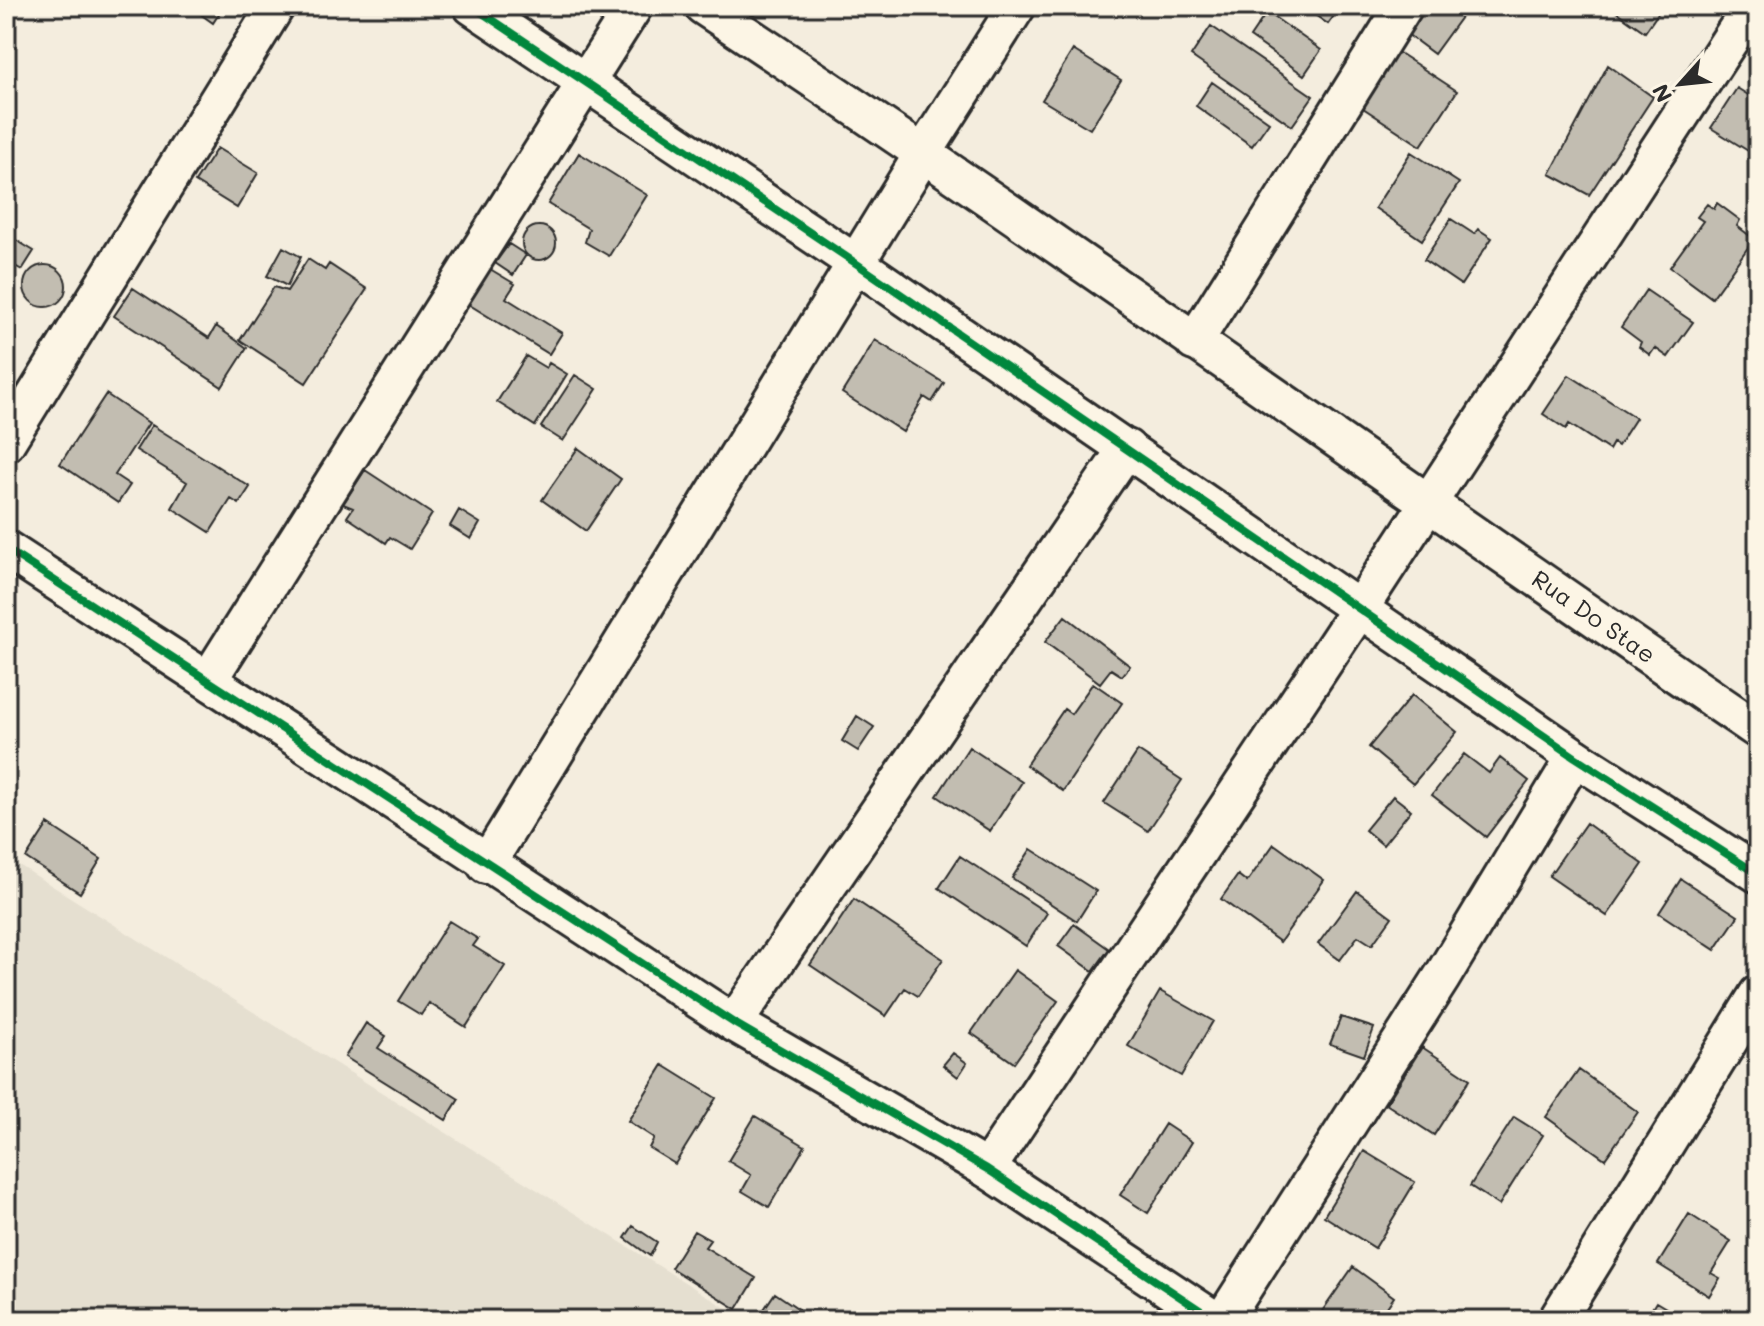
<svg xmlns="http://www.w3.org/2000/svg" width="1764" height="1326" font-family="Mali,sans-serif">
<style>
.built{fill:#e5dfd0}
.building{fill:#c2bdb1;stroke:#2b2b2b;stroke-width:2}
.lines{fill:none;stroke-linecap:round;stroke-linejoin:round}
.minor-casing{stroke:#2b2b2b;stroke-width:42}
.minor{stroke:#fcf5e5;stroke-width:36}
.cycleway-casing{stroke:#fcf5e5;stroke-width:13}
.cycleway{stroke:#00873e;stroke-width:8}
.labels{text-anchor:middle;stroke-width:6;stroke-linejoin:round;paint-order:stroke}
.street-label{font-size:24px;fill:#2b2b2b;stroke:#fcf5e5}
</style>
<rect width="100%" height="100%" fill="#f4edde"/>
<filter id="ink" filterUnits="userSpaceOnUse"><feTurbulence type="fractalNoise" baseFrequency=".0125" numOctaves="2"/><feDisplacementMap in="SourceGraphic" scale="16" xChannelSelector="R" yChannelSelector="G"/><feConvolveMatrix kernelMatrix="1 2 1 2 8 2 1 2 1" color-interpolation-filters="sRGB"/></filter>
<g filter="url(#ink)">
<path class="built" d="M6,857L745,1320H6Z"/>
<path class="building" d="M204,6H224L213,23L199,13Z
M1302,6H1341L1328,24Z
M1421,6H1469L1434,54L1403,31Z
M1608,6H1663L1645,32Z
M1267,12L1321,50L1304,75L1250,37Z
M1211,26L1313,96L1292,126L1191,56Z
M1073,50L1121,80L1090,129L1042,100Z
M1396,51L1457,91L1421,146L1360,106Z
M1608,65L1653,97L1589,195L1550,174Z
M1212,82L1269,122L1252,146L1196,106Z
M1737,88L1758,101V157L1711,128Z
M217,148L258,173L237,208L195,182Z
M1411,152L1459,183L1422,240L1375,208Z
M579,153L647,195L609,256L585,242L589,229L548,204Z
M1717,203L1740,220L1737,226L1754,239L1712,298L1670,267L1703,221L1697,217L1707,204L1714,209Z
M1451,219L1474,234L1478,229L1492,238L1461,285L1424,260Z
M522 243a17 17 0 1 1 34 0a17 17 0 1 1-34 0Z
M6,234L34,251L22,270L6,261Z
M509,244L526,255L513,275L495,263Z
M283,247L301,257L287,286L267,276Z
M308,259L325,270L329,264L367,289L306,383L240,340L274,287L287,291Z
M24 286a21 21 0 1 1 42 0a21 21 0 1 1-42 0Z
M490,269L515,284L506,298L562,333L549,354L468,304Z
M133,288L209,338L216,326L247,348L222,387L114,316Z
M1646,290L1693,322L1668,357L1655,348L1650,355L1639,347L1641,342L1621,327Z
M875,340L944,383L932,402L924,397L903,432L842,393Z
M526,356L546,368L549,363L567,374L535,426L497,402Z
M575,375L597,389L563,441L541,427Z
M1569,375L1636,418L1618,446L1613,443L1609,450L1569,424L1566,429L1543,414Z
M106,394L149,423L115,475L130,485L118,503L60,464Z
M152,425L250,487L239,504L231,499L210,532L172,508L187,482L136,450Z
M578,448L621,479L586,531L542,500Z
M365,470L432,514L410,549L390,537L386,543L347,517L353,508L343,504Z
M459,510L480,523L471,539L450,526Z
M1065,616L1130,666L1122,676L1111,669L1100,683L1045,642Z
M1093,683L1122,703L1063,791L1026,765L1064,709L1071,714Z
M1412,695L1457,732L1413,784L1369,747Z
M857,716L874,727L858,751L842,741Z
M969,747L1022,782L990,831L937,796Z
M1138,751L1182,780L1148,831L1104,803Z
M1464,754L1489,773L1500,758L1529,781L1486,837L1432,795Z
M1393,796L1411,810L1383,845L1365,830Z
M1586,823L1643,864L1607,916L1549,876Z
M48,824L101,859L80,893L26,858Z
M1274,844L1324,880L1280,942L1221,899L1238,875L1247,882Z
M1031,849L1096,891L1077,921L1012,878Z
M960,856L1047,913L1026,946L939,888Z
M1681,879L1738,916L1715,950L1659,913Z
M1357,891L1392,917L1372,945L1358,936L1340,960L1318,944Z
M854,899L943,959L918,996L905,988L886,1016L810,965Z
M449,921L478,939L473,946L505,966L466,1027L429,1003L421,1015L398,1001Z
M1074,924L1109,949L1093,971L1058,946Z
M1015,970L1058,1001L1014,1063L971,1033Z
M1160,991L1213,1021L1181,1076L1128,1046Z
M1341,1017L1374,1028L1364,1056L1330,1044Z
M366,1023L386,1036L378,1048L459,1099L446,1120L345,1057Z
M1422,1047L1470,1079L1434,1135L1386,1104Z
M953,1053L967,1063L958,1077L943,1065Z
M663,1065L716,1098L675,1164L649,1148L654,1138L628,1121Z
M1579,1070L1638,1112L1605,1159L1546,1117Z
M755,1116L805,1146L769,1207L742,1191L751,1175L728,1161Z
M1514,1117L1543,1135L1499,1205L1470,1186Z
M1165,1124L1192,1142L1148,1213L1120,1195Z
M1364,1151L1415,1182L1375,1248L1324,1216Z
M1689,1214L1731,1241L1711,1273L1720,1278L1709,1296L1658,1264Z
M633,1226L657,1242L650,1256L625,1238Z
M694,1231L710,1240L705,1247L756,1278L737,1309L671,1268Z
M1353,1267L1394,1297L1378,1320H1316Z
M775,1293L815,1320L758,1318Z
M1656,1302L1686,1320H1645Z"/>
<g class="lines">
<defs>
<g id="minor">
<path d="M472,6L857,264L1575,757L1758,874"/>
<path id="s1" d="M703,6C1059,241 1405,490 1758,730"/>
<path d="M1194,342L1404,6"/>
<path d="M6,443L276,6"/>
<path d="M6,549L734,1023L987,1169L1215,1320"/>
<path d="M209,679L634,6"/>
<path d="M486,865L924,152L1017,6"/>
<path d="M734,1023L1127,448"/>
<path d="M987,1169L1358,611L1752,6"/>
<path d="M1223,1320L1442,977L1575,757"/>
<path d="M1557,1320L1758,994"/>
</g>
</defs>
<use href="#minor" class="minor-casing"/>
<use href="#minor" class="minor"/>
<defs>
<path id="cycleway" d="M472,6L857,264L1575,757L1758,874
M6,549L734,1023L987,1169L1215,1320"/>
</defs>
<use href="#cycleway" class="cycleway-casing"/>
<use href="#cycleway" class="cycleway"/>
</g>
</g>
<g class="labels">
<g class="street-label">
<text dy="8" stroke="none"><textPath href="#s1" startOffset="1080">Rua Do Stae</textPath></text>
</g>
</g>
<rect width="1764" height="1326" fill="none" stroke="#fcf5e5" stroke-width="32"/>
<rect x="16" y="16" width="1732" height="1294" fill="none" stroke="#2b2b2b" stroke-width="3" filter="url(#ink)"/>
<g transform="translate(1680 84) rotate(243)" stroke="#fcf5e5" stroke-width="6" paint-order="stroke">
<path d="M0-6L14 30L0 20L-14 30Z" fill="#2b2b2b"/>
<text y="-12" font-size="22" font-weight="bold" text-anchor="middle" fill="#2b2b2b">N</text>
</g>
</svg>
